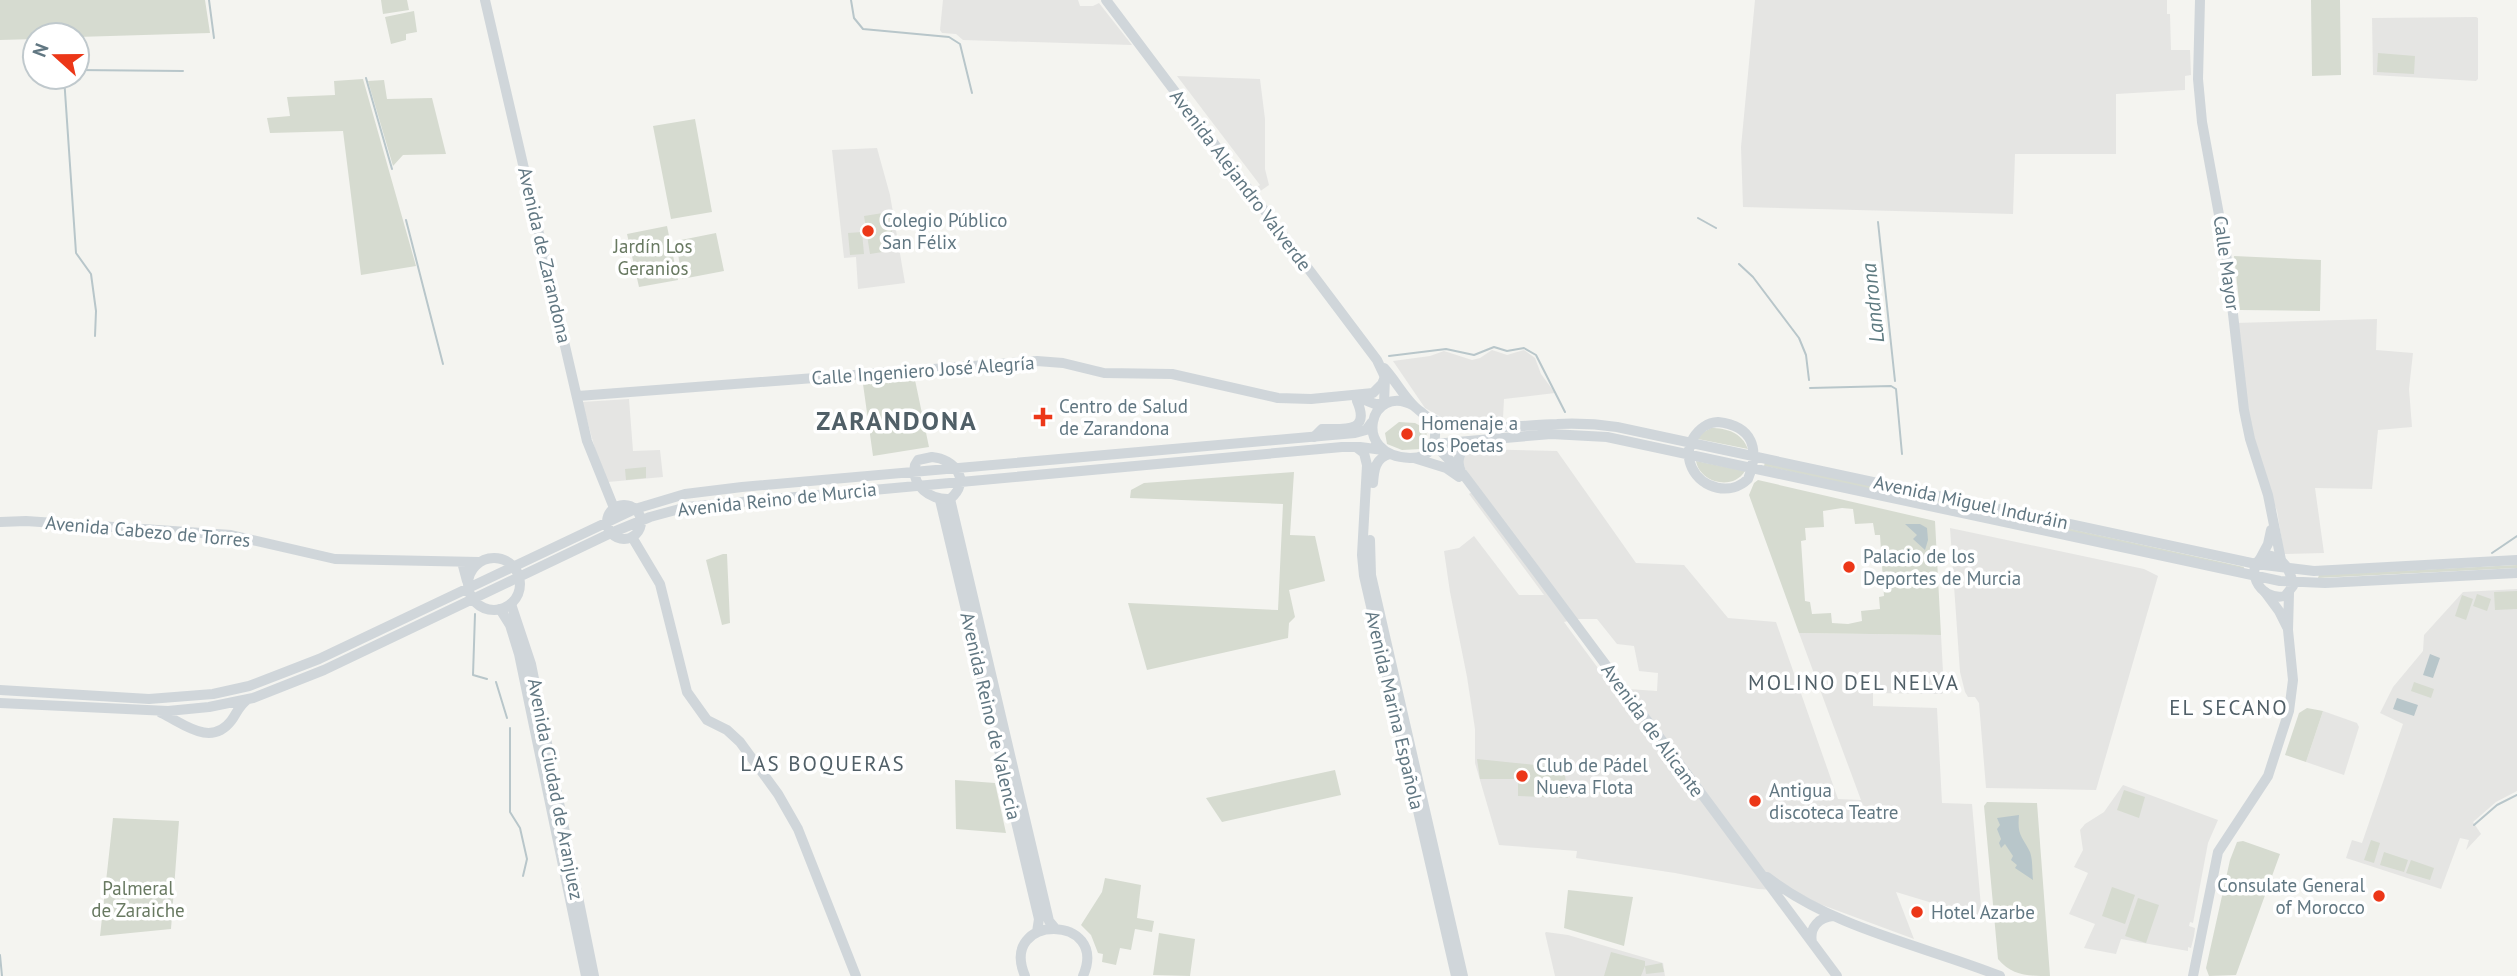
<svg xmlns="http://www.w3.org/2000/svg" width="2517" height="976" font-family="'PT Sans',sans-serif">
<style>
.built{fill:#e5e5e3;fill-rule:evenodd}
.green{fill:#d6dbd0;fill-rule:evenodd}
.water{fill:#b8c6ca}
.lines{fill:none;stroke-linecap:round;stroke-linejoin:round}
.stream{stroke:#b8c6ca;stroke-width:2}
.secondary{stroke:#d0d6da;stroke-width:10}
.primary{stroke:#d0d6da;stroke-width:10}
.poi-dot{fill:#ec3718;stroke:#fff;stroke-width:2.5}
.labels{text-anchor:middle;stroke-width:7;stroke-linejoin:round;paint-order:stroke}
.street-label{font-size:19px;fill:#617782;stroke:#fff}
.poi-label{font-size:19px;fill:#617782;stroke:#fff;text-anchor:start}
.park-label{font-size:19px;fill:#687961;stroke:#fff}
.water-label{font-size:21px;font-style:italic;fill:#5d7a80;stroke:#fff}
.neighbourhood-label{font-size:21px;letter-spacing:2px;fill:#505f67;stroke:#fff}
.district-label{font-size:26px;font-weight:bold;letter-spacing:2px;fill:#505f67;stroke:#fff}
</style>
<rect width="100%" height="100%" fill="#f4f4f0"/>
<path class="built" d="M943,0H1078L1080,6H1093L1099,3L1132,45L963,40L956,34L942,33L940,30Z
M1755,0H2167V14H2170L2171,50H2190L2191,75L2185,76V90L2116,94V154H2015L2013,214L1743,207L1741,147Z
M2476,17L2478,18V79L2476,81L2373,75L2372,18Z
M1177,76L1260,79L1265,119V169L1269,185L1259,192L1255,188L1260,185Z
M877,148L890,195L905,283L858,289L856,257L844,258L832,150Z
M2377,319L2376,350L2413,353L2409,389L2412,427L2378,430L2372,489L2315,488L2324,553L2284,554L2277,511L2256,457L2235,323Z
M1492,350L1507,355L1524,350L1535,358L1541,374L1555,393L1504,399L1503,418L1458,420L1441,417L1425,408L1393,361L1430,356L1444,351L1472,360L1480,358Z
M629,399L633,451L660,450L663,477L608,482L600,467L582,402Z
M1473,449L1557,451L1636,563L1684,565L1728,618L1776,622L1838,799L1861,800L1799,633L1941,635L1944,691L1942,694L1873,693V706L1937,708L1942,803L1972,804L1982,918L1896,892L1914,939L1817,903L1795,891L1758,889L1675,873L1576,858L1577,851L1499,845L1475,763V729L1467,677L1450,592L1444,551L1459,548L1474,536L1519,595H1544L1469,494L1478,488L1465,469L1462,457ZM1577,619H1597L1617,644L1634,646L1639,671L1658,673L1657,691L1628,689L1623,702L1564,622Z
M1950,528L2144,569L2158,576L2096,790L1986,788L1979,703L1975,697H1968L1965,692L1960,672Z
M2517,589V791L2496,802L2473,822L2481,834L2466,850L2469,840L2460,838L2441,889L2346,858L2352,840L2362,843L2403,724L2380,713L2393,687L2423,651L2424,635L2463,592Z
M2323,711L2357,723L2359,727L2344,775L2306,762Z
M2123,785L2218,820L2208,843L2193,923L2190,922L2189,926L2195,928L2194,936L2191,948L2188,947V951L2121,939L2116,954L2084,948L2095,924L2069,914L2088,873L2074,867L2083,850L2080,830L2085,824L2104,812Z
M1546,932L1568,935L1663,963L1665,976H1555L1545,933Z"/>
<path class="green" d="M0,0H205L210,33L77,37V35H35V39L0,40Z
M381,0H407L409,10L383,14Z
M2311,0H2340L2341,75L2312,76Z
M414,11L417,32L406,34V40L391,44L385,17Z
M2378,53L2415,56L2414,74L2377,72Z
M363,79L416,266L361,275L343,131L270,133L267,118L290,116L287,97L335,95L334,81Z
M384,80L387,99L432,98L446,154L403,155L393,166L368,81Z
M695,119L712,212L671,219L653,126Z
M889,212L895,250L870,254L864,216Z
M667,226L678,280L639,287L627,234Z
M862,232L864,254L850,255L848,233Z
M716,233L724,271L682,279L676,241Z
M2234,256L2321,260L2320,311L2240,310Z
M915,380L929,447L873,456L863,384Z
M1399,422L1415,423L1426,429L1427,440L1421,449L1402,450L1387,444L1385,433Z
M1711,428C1727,428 1742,433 1748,449L1698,439L1700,434Z
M1696,461L1745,471C1733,491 1700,483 1696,461Z
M1765,462L2244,567L2243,570L1764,466Z
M646,467V478L626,480L625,469Z
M1294,472L1290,535L1315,536L1325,581L1289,590L1295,617L1289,623L1288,638L1147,670L1128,603L1278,610L1283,504L1130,498L1131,490L1144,483Z
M1758,480L1935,521L1941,635L1799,633L1749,495L1754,483ZM1842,508L1853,509L1855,524L1873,523L1875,535H1880L1884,596L1879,597L1880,609L1861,611L1862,621L1848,624L1832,623L1831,613L1812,614L1810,602L1805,601L1801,541L1806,540L1805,528L1824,527L1823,511Z
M723,554H727L730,623L722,625L706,560Z
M2517,565V568L2318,578L2319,575Z
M2517,591V609L2495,610L2494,592Z
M2477,594L2491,599L2487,611L2473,606Z
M2462,595L2473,599L2466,620L2455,616Z
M2414,682L2434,689L2431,698L2411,691Z
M2307,708L2323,711L2306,762L2285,755L2299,713Z
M1477,759L1564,768L1568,798L1518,796V779H1480Z
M1335,770L1341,795L1222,822L1206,798Z
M955,780L995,783L1006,833L956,829Z
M2124,790L2145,797L2139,818L2117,810Z
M1987,802L2037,803L2050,976C2028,976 2012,976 1998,959L1984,806Z
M113,818L179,821L171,929L100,936Z
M2371,840L2380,843L2374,863L2364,860Z
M2243,841L2280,854L2236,975L2209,976L2206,968L2230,860L2237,842Z
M2384,852L2408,860L2404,872L2380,865Z
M2411,860L2434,868L2430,880L2406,873Z
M1105,878L1141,885L1137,918L1154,921L1152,932L1135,929L1131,950L1120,948L1116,965L1102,962L1103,954L1098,953L1091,935L1081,925L1102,892Z
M2112,887L2135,895L2125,924L2102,916Z
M1568,890L1633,897L1624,946L1564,928Z
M2138,898L2159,905L2146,943L2125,936Z
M1159,933L1195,939L1190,976L1153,975Z
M1611,952L1645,961V966L1662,963L1664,972L1646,974L1645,966L1641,976H1604Z"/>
<path class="water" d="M1905,524H1920L1927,528L1928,540L1925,550L1913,539L1917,535Z
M2430,654L2440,658L2433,678L2423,675Z
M2397,698L2418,705L2414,716L2393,709Z
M2019,815C2017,836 2022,836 2030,852C2033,860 2032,872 2033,880L2015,868L2017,865L2011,860L2013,856L2005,844L2001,848L1999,843L2001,839L1997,829L2000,825L1997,818Z"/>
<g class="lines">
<path class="stream" d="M209,0L214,38
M851,0L854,18L863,29L949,37L960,44L972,93
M77,70L183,71
M64,77L76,253L91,274L96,311L95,336
M366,78L392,169
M1698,218L1716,228
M406,220L443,364
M1878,222L1895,381
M1739,264L1753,277L1799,338L1806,355L1809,380
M1389,356L1446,349L1474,355L1494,347L1507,351L1524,348L1536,355L1565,412
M1810,388L1891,386L1896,389L1902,454
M2492,553L2517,536
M475,614L473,675L487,679
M496,682L507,718
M510,728V812L520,828L527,859L523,876
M2474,825L2497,805L2517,795
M0,955L2,976"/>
<path class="secondary" d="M485,0L587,441L614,508
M2200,0L2198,79L2202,122L2226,253L2244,410L2250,439L2268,495L2281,560
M578,396L1037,361L1063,363L1104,373L1172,374L1278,398L1311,399L1373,393L1382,384L1385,377
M1355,396L1375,404H1384
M1314,437L1322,429C1344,429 1371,433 1357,401
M1356,447L1364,453L1367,465L1362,555L1364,576L1456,976
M1373,483C1374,470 1375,458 1390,454
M950,499L1049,921L1054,927
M940,500L1039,919L1037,932
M0,522L26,521L231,535L335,559L479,562
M632,537L660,584L687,692L707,720L727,730L740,742L778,794L798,829L856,976
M1370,540L1371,575L1463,976
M2261,557L2268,544L2271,530
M462,562L467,581
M2265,592L2279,611L2287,627
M511,604L531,664L594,976
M500,609L510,625L519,654L586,976
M1025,976C998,913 1110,914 1083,976
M2193,976L2218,852L2268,776L2289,711L2293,680L2288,630L2289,593"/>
<path class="primary" d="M1106,0L1377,360L1385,377L1384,404
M1384,368C1395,380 1403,395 1414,406C1420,412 1430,417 1433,425C1436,431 1435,440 1433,446C1429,455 1419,458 1410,458C1350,456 1370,381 1414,406
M1427,417C1466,435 1516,425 1557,424C1577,423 1597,424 1617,427L2256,564L2314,571L2517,560
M1718,422C1753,426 1760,449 1748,479C1731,496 1702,489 1692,468C1682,448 1697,423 1718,422Z
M1434,444L1551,434L1607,437L2280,581L2325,583L2517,573
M1434,444L1463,474L1533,567L1837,976
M932,457C955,459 972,481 950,499C930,500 911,486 915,465L918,460Z
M1414,458L1446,468L1459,477
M1461,472C1454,455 1463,449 1476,441
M607 522a17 17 0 1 1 34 0a17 17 0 1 1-34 0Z
M2267,555C2284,558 2291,570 2293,586L2285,596C2259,602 2241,565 2267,555Z
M468 584a26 26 0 1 1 52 0a26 26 0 1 1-52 0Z
M0,690L149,699L213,694L249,686L319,659L635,509L685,494L742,487L1355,433L1366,430L1372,422
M0,703L168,711L209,707L253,698L324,670L611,533L650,517L687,507L1342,447H1360L1383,450
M161,713C182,722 210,748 231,721C237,713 239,705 248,699
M1767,877C1835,929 1922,945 2000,976
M1812,942C1809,928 1819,917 1833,916"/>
</g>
<g class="poi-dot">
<circle cx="868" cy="231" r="7"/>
<path d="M1039.5 406.5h7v7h7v7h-7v7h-7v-7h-7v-7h7z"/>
<circle cx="1407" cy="434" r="7"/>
<circle cx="1849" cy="567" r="7"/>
<circle cx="1522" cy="776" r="7"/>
<circle cx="1755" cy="801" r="7"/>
<circle cx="2379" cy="896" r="7"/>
<circle cx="1917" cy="912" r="7"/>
</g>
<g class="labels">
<g class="street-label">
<text transform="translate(1241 180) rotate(53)" y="7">Avenida Alejandro Valverde</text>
<text transform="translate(545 255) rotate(77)" y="7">Avenida de Zarandona</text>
<text transform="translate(2227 263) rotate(82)" y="7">Calle Mayor</text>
<text transform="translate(923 370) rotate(-4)" y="7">Calle Ingeniero José Alegría</text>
<text transform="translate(777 499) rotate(-6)" y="7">Avenida Reino de Murcia</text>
<text transform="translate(1971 502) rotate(12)" y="7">Avenida Miguel Induráin</text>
<text transform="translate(148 531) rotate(5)" y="7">Avenida Cabezo de Torres</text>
<text transform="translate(1395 710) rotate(77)" y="7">Avenida Marina Española</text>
<text transform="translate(991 716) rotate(77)" y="7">Avenida Reino de Valencia</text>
<text transform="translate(1653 730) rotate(54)" y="7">Avenida de Alicante</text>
<text transform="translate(556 789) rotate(79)" y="7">Avenida Ciudad de Aranjuez</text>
</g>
<g class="poi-label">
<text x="882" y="227">Colegio Público<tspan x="882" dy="22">San Félix</tspan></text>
<text x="1059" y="413">Centro de Salud<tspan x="1059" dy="22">de Zarandona</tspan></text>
<text x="1421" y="430">Homenaje a<tspan x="1421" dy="22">los Poetas</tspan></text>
<text x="1863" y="563">Palacio de los<tspan x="1863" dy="22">Deportes de Murcia</tspan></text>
<text x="1536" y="772">Club de Pádel<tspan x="1536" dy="22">Nueva Flota</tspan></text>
<text x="1769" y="797">Antigua<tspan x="1769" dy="22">discoteca Teatre</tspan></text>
<text x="2365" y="892" text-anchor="end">Consulate General<tspan x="2365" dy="22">of Morocco</tspan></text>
<text x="1931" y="919">Hotel Azarbe</text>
</g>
<g class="park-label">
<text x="653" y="253">Jardín Los<tspan x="653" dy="22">Geranios</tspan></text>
<text x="138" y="895">Palmeral<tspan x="138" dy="22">de Zaraiche</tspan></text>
</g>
<g class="water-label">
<text transform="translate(1873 303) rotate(-96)" y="7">Landrona</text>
</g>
<g class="neighbourhood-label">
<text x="1854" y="690">MOLINO DEL NELVA</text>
<text x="2229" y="715">EL SECANO</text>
<text x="823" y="771">LAS BOQUERAS</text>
</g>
<g class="district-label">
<text x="897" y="430">ZARANDONA</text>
</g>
</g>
<g transform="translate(56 56) rotate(291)"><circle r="33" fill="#ffffff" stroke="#c0c9cd" stroke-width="2"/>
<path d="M0-5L12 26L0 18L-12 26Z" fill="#ec3718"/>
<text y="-10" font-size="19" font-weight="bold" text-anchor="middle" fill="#617782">N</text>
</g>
</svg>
